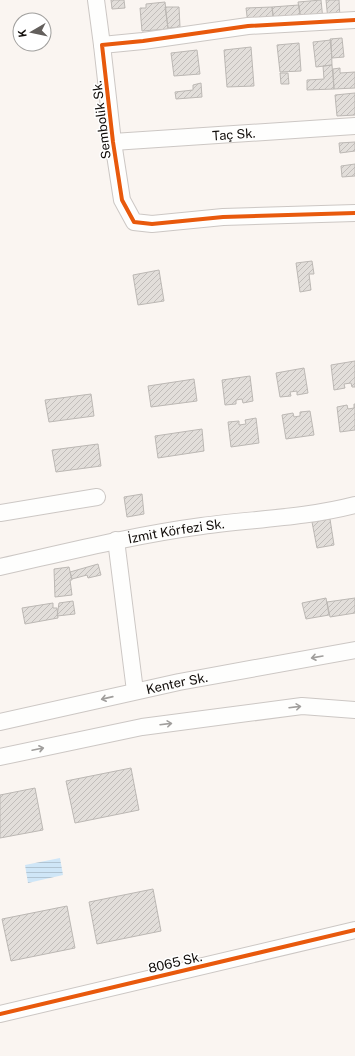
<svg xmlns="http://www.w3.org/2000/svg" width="355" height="1056" font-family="'Public Sans',sans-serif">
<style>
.water{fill:url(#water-rules)}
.building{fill:url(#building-hatch);stroke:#bcb8b4}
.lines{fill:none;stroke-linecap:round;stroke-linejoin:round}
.street-casing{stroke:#ccc7c4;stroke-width:18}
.street{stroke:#fefefd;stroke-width:16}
.cycleway-casing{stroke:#fff;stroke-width:6}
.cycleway{stroke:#e8590c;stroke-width:4}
.oneway{stroke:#a09e9c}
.labels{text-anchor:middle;stroke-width:3;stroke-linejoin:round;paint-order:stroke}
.street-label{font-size:13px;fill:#120e0b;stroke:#fff}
</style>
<defs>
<pattern id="water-rules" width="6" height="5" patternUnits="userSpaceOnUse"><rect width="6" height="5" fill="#cfe6f7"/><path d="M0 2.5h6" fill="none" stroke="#b1c4d2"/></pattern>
<pattern id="building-hatch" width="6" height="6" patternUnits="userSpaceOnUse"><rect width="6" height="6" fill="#e2deda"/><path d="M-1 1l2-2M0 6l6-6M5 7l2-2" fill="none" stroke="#c1bdba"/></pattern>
</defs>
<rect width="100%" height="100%" fill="#faf5f1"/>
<path class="water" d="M60,858L63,875L28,883L25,865Z"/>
<path class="building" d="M111,0H124L125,8L112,9Z
M321,0L323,20L301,22L298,2Z
M326,0H339L340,18L328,20Z
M165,2L168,29L142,31L140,8H146V4Z
M299,5L301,21L274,23L272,7Z
M165,7H179L180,27L168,28Z
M272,7L274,23L248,24L246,8Z
M342,38L344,57L332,58L330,39Z
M331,40L332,65L316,67L313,42Z
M299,43L301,71L280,72L277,45Z
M251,47L254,86L227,87L224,50Z
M197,50L200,74L174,76L171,53Z
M332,65L334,89L307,90V80L324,79L323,66Z
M340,68V73L355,72V88L334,89L333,69Z
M280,73H288L289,84H281Z
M201,83L202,97L176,99L175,92L193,90V85Z
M355,93V115L337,116L335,95Z
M355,142V151L340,153L339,143Z
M355,164V176L342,177L341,166Z
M312,261L314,274H309L311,290L300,292L296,263Z
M159,270L164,301L138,305L133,275Z
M355,361V387H352L351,383L344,384L345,388L334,390L331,365Z
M304,368L308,393L297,395V391L290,392L291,396L280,397L276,373Z
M250,376L253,401L243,403L242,399L236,400V404L225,405L222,380Z
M194,379L197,401L151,407L148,386Z
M91,394L94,416L49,422L45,400Z
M354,404H355V430L340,432L337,407L347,405L348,409L354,408Z
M310,411L314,435L286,439L282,415L293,413L294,417L300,416V412Z
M256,418L259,443L231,447L228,422L239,421V425L246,424L245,420Z
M202,429L204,451L158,458L155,436Z
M98,444L101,466L56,472L52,450Z
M142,494L144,514L127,517L124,497Z
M330,519L334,545L317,548L312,522Z
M98,564L101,575L88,578L87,575L72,579L70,572Z
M69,567L72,580H70L72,595L55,597L54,569Z
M326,598L329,615L306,619L302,603Z
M355,598V613L330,617L327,602Z
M73,601L75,614L57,616L59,603Z
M53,603V608H57L58,618L25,624L22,608Z
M131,768L139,810L75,823L66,781Z
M35,788L43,830L0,838V795Z
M153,889L161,931L97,944L89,902Z
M67,906L75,948L11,961L2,919Z"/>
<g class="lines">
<defs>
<g id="street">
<path d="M96,0L102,45"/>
<path d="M355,20L248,26L143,41L102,45L113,142L122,200L134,222L152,224L223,217L355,213"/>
<path id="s1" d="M113,142L355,126"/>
<path d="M0,513L97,497"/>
<path d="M116,540L135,691"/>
<path id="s2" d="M0,567C67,552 134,535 202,526C253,519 305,518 355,505"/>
<path id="s3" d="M0,722L179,682L355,650"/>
<path d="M0,757L142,727L302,706L355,710"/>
<path d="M0,1014L355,930"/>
</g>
</defs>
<use href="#street" class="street-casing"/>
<use href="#street" class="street"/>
<defs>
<path id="cycleway" d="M355,20L248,26L143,41L102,45L113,142L122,200L134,222L152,224L223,217L355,213
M0,1014L355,930"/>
</defs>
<use href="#cycleway" class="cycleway-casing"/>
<use href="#cycleway" class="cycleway"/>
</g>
<defs><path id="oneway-shaft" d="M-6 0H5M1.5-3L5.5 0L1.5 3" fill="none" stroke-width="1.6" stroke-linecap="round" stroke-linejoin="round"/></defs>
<g class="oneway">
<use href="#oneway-shaft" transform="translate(317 657) rotate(170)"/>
<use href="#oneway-shaft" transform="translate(107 698) rotate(167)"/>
<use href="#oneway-shaft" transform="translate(295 707) rotate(-7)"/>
<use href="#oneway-shaft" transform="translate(166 724) rotate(-7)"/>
<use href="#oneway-shaft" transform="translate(38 749) rotate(-12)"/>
</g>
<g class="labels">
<g class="street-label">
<text transform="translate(101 120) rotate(-97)" y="5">Sembolik Sk.</text>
<text dy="5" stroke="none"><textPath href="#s1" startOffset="121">Taç Sk.</textPath></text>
<text dy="5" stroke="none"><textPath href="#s2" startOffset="180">İzmit Körfezi Sk.</textPath></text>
<text dy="5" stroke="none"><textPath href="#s3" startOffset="181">Kenter Sk.</textPath></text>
<text transform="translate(175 962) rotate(-13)" y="5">8065 Sk.</text>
</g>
</g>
<g transform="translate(32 32) rotate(261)"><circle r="19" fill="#ffffff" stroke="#a09f9d"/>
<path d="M0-3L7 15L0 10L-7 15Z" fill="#635f5c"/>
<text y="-6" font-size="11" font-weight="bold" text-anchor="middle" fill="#120e0b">K</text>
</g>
</svg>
